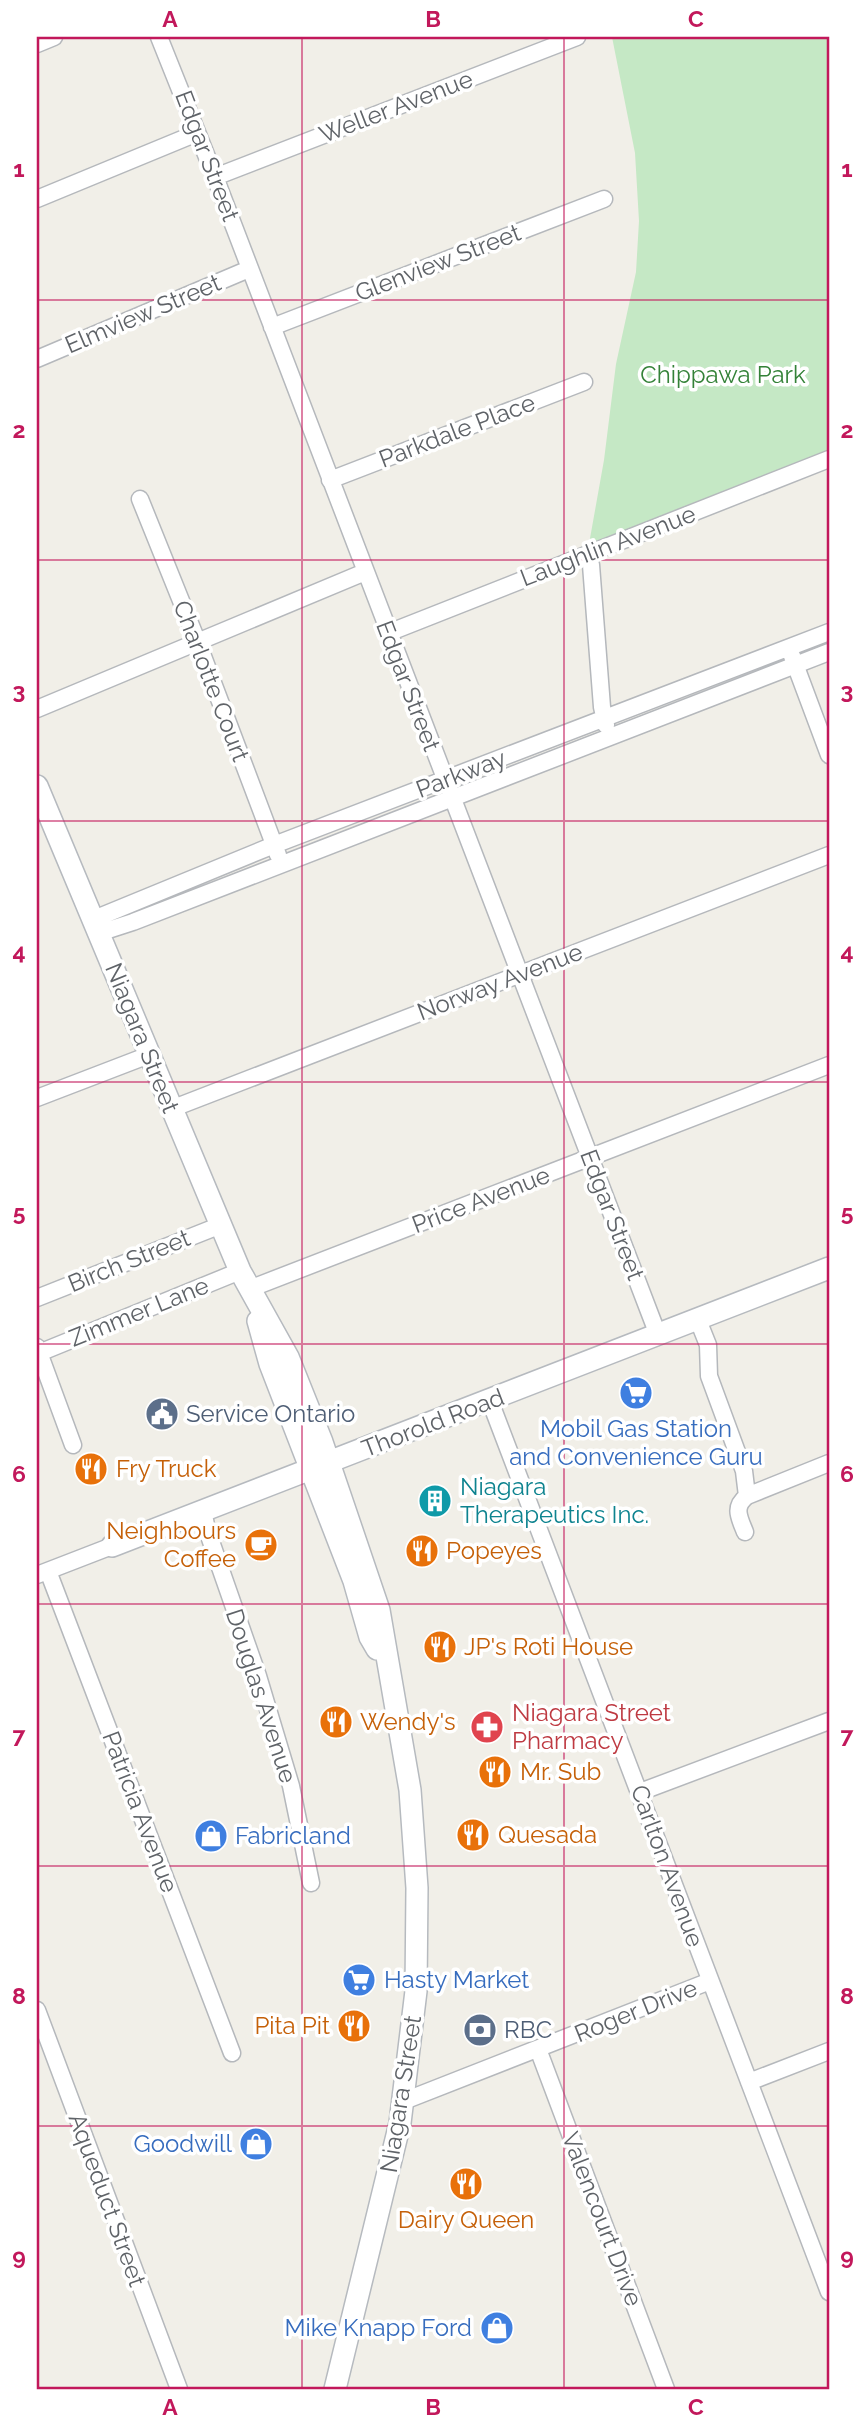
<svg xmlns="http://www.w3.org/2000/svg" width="866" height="2426" font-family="Raleway,sans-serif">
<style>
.green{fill:#c5e8c5}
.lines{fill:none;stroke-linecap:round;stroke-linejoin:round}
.street-casing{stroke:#b5b8bc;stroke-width:19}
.secondary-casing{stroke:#b6babf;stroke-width:24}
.street{stroke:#fff;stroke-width:16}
.secondary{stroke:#fff;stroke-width:21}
.grid{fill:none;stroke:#c2185b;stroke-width:2;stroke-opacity:0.55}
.labels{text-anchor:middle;stroke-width:7;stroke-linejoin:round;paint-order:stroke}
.street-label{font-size:24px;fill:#5f6368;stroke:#fff}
.park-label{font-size:24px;fill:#348238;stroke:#fff}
.service-label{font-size:24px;fill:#4e5e75;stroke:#fff;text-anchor:start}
.shop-label{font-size:24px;fill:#366cbe;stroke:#fff;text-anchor:start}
.food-label{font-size:24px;fill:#c56008;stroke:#fff;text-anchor:start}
.culture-label{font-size:24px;fill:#0d838f;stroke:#fff;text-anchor:start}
.health-label{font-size:24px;fill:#be3a42;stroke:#fff;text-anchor:start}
.neatline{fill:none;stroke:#c2185b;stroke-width:2.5}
.grid-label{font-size:23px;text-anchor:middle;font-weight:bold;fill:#c2185b}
</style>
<rect width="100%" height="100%" fill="#f1efe8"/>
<path class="green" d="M612,37H829V451L589,544L604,460L616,364L636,272L639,221L635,153Z"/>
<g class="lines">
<defs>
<path id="street" d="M159,37L215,177L658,1335
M37,44L54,37
M215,177L577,37
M37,199L197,133
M272,327L604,199
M37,359L249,269
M330,480L584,382
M140,499L198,643L278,855
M587,554L591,565L602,707L606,725
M388,633L829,459
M792,656L829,755
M37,709L365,572
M94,919L274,845L829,632
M99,933L133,922L829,652
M37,1098L149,1055
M171,1109L829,855
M249,1289L829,1065
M37,1298L221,1225
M698,1320L708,1345L709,1376L744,1471L747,1496C733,1507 739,1517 745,1532
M37,1347L73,1445
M39,1353L240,1271
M490,1401L829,2292
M747,1496L829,1463
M203,1510L207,1530L258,1676L291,1786L311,1883
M48,1571L232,2053
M37,1575L112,1546
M640,1792L829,1721
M37,2010L179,2389
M538,2049L666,2389
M749,2082L829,2051
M404,2101L710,1981"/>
<path id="secondary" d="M37,786L240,1271L288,1357L322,1442L379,1610L410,1790L417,1888L416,1991L400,2123L335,2389
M258,1321L270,1364L354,1581L370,1637L377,1649
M112,1546L829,1268"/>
</defs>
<use href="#street" class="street-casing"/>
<use href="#secondary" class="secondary-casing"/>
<use href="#street" class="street"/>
<use href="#secondary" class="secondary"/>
</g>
<path class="grid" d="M302,37V2389M564,37V2389M37,300H829M37,560H829M37,821H829M37,1082H829M37,1344H829M37,1604H829M37,1866H829M37,2126H829"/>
<defs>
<symbol id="supermarket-disc" viewBox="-11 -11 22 22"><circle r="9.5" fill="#3f7fe0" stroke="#fff"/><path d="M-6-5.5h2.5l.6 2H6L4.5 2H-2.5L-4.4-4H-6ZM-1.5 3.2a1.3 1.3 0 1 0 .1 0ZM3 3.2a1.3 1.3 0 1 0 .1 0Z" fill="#fff"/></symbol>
<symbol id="civic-disc" viewBox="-11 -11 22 22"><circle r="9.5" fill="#5c6f8a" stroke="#fff"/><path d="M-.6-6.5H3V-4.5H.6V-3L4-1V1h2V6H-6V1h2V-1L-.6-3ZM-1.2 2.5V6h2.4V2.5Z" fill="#fff"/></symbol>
<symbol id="restaurant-disc" viewBox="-11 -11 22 22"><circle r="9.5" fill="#e8710a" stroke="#fff"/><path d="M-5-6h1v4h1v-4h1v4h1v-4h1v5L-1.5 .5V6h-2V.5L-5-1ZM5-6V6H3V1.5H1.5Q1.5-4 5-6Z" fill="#fff"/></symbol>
<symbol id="building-disc" viewBox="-11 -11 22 22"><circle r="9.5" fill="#0f9aa8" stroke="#fff"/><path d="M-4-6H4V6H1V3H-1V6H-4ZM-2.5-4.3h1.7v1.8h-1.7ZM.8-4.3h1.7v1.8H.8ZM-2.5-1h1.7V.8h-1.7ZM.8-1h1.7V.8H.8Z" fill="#fff"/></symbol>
<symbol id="cafe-disc" viewBox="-11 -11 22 22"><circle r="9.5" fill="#e8710a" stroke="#fff"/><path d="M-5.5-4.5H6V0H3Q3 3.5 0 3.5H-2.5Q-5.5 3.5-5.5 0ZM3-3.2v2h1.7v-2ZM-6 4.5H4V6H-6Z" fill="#fff"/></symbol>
<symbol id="pharmacy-disc" viewBox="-11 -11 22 22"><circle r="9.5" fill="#e0444e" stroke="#fff"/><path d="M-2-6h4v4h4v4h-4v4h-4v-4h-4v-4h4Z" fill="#fff"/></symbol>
<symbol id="shop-disc" viewBox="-11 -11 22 22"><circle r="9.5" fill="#3f7fe0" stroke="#fff"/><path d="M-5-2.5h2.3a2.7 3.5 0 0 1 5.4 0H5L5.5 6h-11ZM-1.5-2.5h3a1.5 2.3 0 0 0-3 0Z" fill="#fff"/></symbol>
<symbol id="bank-disc" viewBox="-11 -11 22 22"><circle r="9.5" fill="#5c6f8a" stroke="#fff"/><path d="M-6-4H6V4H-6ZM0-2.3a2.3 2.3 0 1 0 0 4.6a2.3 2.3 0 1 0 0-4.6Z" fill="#fff"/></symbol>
</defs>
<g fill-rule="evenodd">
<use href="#supermarket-disc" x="617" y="1374" width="38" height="38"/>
<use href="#civic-disc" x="143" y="1395" width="38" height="38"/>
<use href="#restaurant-disc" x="72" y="1450" width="38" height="38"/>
<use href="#building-disc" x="416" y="1482" width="38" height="38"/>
<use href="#cafe-disc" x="242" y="1526" width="38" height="38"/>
<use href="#restaurant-disc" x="403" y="1532" width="38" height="38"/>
<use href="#restaurant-disc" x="421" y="1628" width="38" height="38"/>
<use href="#restaurant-disc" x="317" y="1703" width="38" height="38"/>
<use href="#pharmacy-disc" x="468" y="1708" width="38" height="38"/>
<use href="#restaurant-disc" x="476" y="1753" width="38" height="38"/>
<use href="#restaurant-disc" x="454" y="1816" width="38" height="38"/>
<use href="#shop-disc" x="192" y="1817" width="38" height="38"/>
<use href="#supermarket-disc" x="340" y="1961" width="38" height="38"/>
<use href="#restaurant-disc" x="335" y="2007" width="38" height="38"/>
<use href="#bank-disc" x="461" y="2011" width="38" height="38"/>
<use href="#shop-disc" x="237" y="2125" width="38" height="38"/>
<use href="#restaurant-disc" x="447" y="2165" width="38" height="38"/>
<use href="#shop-disc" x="478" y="2309" width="38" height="38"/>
</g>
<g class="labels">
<g class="street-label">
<text transform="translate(396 107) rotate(-21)" y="8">Weller Avenue</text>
<text transform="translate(207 156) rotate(69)" y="8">Edgar Street</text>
<text transform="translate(438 263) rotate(-21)" y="8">Glenview Street</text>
<text transform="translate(143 314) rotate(-23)" y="8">Elmview Street</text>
<text transform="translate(457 431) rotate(-21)" y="8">Parkdale Place</text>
<text transform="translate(608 546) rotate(-21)" y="8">Laughlin Avenue</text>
<text transform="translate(211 681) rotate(69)" y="8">Charlotte Court</text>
<text transform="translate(408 686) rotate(69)" y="8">Edgar Street</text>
<text transform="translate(461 774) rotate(-21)" y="8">Parkway</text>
<text transform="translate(500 982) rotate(-21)" y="8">Norway Avenue</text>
<text transform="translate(142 1038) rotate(68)" y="8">Niagara Street</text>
<text transform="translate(481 1200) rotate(-21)" y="8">Price Avenue</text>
<text transform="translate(612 1215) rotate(69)" y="8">Edgar Street</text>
<text transform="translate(129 1261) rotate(-22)" y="8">Birch Street</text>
<text transform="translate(139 1312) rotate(-22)" y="8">Zimmer Lane</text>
<text transform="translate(433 1423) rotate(-21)" y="8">Thorold Road</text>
<text transform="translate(261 1696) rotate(72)" y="8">Douglas Avenue</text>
<text transform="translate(140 1812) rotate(69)" y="8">Patricia Avenue</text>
<text transform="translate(667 1866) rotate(70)" y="8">Carlton Avenue</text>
<text transform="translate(636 2011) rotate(-22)" y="8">Roger Drive</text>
<text transform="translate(401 2094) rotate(-81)" y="8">Niagara Street</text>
<text transform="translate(107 2200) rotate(70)" y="8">Aqueduct Street</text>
<text transform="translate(602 2219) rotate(69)" y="8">Valencourt Drive</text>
</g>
<g class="park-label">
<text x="723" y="383">Chippawa Park</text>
</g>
<g class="service-label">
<text x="186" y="1422">Service Ontario</text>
<text x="504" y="2038">RBC</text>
</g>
<g class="shop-label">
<text x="636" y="1437" text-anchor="middle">Mobil Gas Station<tspan x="636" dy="28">and Convenience Guru</tspan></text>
<text x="235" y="1844">Fabricland</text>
<text x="384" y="1988">Hasty Market</text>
<text x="232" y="2152" text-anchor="end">Goodwill</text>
<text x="472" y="2336" text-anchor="end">Mike Knapp Ford</text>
</g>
<g class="food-label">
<text x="116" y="1477">Fry Truck</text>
<text x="236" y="1539" text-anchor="end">Neighbours<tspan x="236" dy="28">Coffee</tspan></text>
<text x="446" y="1559">Popeyes</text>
<text x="464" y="1655">JP's Roti House</text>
<text x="360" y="1730">Wendy's</text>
<text x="520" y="1780">Mr. Sub</text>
<text x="498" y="1843">Quesada</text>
<text x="330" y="2034" text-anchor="end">Pita Pit</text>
<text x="466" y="2228" text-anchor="middle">Dairy Queen</text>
</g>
<g class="culture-label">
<text x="460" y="1495">Niagara<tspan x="460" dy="28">Therapeutics Inc.</tspan></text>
</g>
<g class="health-label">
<text x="512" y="1721">Niagara Street<tspan x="512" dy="28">Pharmacy</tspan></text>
</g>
</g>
<rect width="866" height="2426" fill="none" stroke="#ffffff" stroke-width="77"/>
<rect x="38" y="38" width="790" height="2350" class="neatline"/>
<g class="grid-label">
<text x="170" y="27">A</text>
<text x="433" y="27">B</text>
<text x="696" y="27">C</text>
<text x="19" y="177">1</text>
<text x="847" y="177">1</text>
<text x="19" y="438">2</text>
<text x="847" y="438">2</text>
<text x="19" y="699">3</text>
<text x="847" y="699">3</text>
<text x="19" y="960">4</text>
<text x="847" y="960">4</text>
<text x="19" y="1221">5</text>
<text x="847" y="1221">5</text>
<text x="19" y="1482">6</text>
<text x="847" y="1482">6</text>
<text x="19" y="1743">7</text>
<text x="847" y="1743">7</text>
<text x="19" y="2004">8</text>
<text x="847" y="2004">8</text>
<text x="19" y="2265">9</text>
<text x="847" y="2265">9</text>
<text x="170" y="2415">A</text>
<text x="433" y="2415">B</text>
<text x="696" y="2415">C</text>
</g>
</svg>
